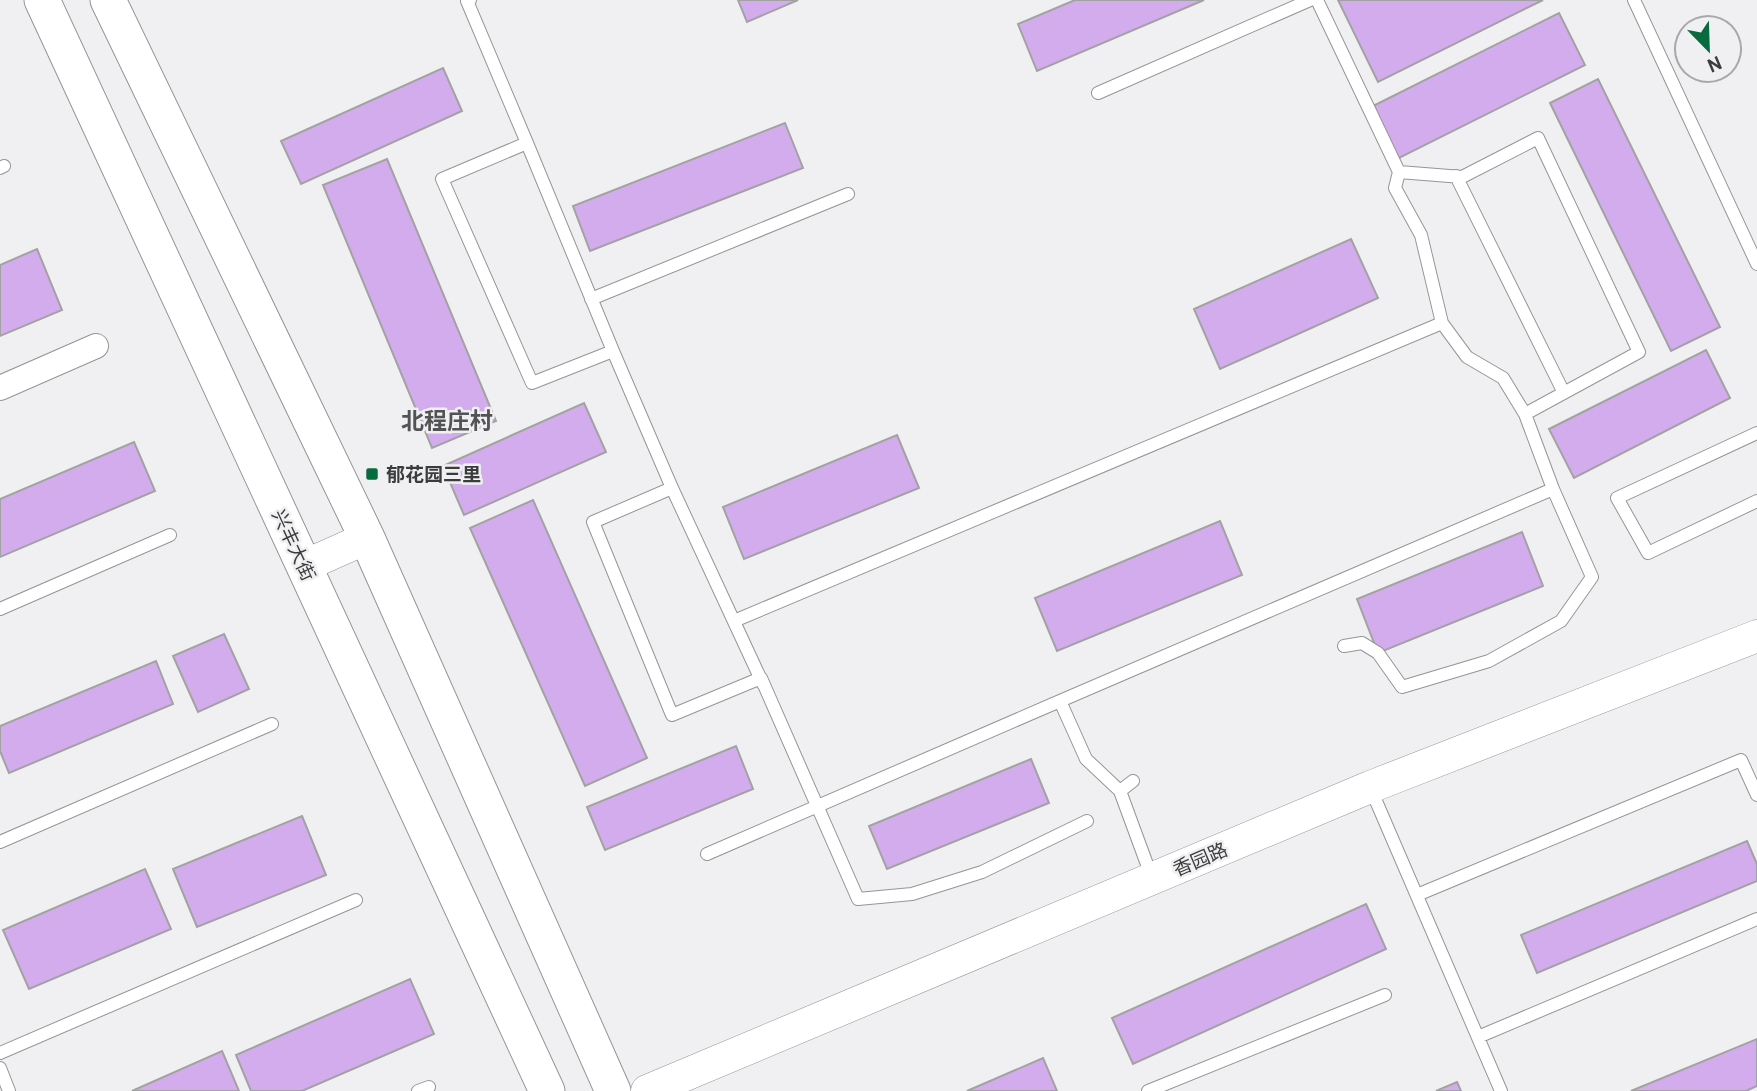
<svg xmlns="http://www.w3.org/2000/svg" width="1757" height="1091" font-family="Overpass,'Noto Sans SC',sans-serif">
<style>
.building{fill:#d3acee;stroke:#a3a2a3;stroke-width:2}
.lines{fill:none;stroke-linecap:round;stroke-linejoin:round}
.service-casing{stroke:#959597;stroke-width:14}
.minor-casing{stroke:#959597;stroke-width:26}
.tertiary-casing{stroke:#959597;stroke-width:33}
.secondary-casing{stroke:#959597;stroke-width:37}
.service{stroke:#fff;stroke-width:12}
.minor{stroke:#fff;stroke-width:24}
.tertiary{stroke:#fff;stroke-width:32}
.secondary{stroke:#fff;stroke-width:35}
.poi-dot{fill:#086a3f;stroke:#f0f0f2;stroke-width:2.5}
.labels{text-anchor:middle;stroke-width:5;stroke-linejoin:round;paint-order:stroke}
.poi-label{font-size:19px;font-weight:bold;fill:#3b3c3c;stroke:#f0f0f2;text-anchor:start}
.street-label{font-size:19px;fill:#3b3c3c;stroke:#f0f0f2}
.quarter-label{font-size:23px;font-weight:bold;fill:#525354;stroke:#f0f0f2}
</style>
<rect width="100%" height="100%" fill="#f0f0f2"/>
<path class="building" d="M738,0H798L747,22Z
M1075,0H1204L1037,71L1018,24Z
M1338,0H1543L1378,82Z
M1559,13L1585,65L1397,159L1371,107Z
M443,68L462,111L301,184L281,141Z
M1598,79L1720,327L1671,351L1550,103Z
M785,123L803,168L590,251L573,206Z
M387,159L496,421L432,448L323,185Z
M1351,239L1378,298L1220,369L1194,309Z
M37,249L62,310L0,336V265Z
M1706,350L1730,398L1574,478L1549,429Z
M584,403L606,452L464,515L443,466Z
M897,435L919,488L744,559L723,507Z
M134,442L155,491L0,557V499Z
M533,500L647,758L585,786L470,528Z
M1220,521L1242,575L1057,651L1035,598Z
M1522,532L1543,586L1378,653L1357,599Z
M224,634L249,689L198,712L173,656Z
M156,661L173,704L9,773L0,751V726Z
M736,746L753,789L605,850L587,807Z
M1031,759L1049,803L887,869L869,826Z
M302,816L326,875L197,927L173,869Z
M1747,841L1757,864V881L1537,973L1521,935Z
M145,869L171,929L29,989L3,930Z
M1366,904L1386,949L1133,1064L1112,1018Z
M410,979L434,1034L302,1091H251L236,1055Z
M1757,1039V1086L1746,1091H1631Z
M222,1051L239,1091H132Z
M1043,1058L1057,1091H967Z
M1457,1082L1461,1091H1436Z"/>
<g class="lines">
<defs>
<path id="service" d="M470,0L467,1L527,143L442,179L532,383L613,351L672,488L593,522L672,715L761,678L858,899L912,894L982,872L1087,821
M1317,0L1399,172L1462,177L1538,138L1639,352L1525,414L1553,489
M1634,0L1757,264
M1098,93L1310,0
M527,143L613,351
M0,168L4,166
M1399,172L1395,188L1421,235L1442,323
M1456,176L1564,393
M591,299L848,194
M1757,433L1617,498L1648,553L1757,501
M672,488L763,684
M0,609L170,535
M734,621L1442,323L1467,357L1503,378L1525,414
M1060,701L1553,489L1592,577L1561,621L1489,661L1402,687L1378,653L1362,643L1344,646
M1133,781L1120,791L1152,878
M1370,787L1501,1091
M0,842L272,724
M707,854L1060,701L1086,759L1120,791
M1417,895L1741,760L1757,795
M1478,1037L1757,919
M0,1053L356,900
M0,1068L9,1091
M418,1091L429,1087
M1148,1091L1385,995"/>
<path id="minor" d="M0,388L96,346"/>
<path id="tertiary" d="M304,566L367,538
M647,1091L1370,787L1757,636"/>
<path id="secondary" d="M42,0L547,1091
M108,0L367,538L613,1091"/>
</defs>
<use href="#service" class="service-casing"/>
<use href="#minor" class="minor-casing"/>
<use href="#tertiary" class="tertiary-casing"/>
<use href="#secondary" class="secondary-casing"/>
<use href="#service" class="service"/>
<use href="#minor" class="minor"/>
<use href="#tertiary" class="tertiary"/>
<use href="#secondary" class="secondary"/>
</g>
<rect class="poi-dot" x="365" y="467" width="14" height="14" rx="3.5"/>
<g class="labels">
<g class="poi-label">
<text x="386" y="481">郁花园三里</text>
</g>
<g class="street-label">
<text transform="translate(294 545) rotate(65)" y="7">兴丰大街</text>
<text transform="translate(1200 859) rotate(-23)" y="7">香园路</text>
</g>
<g class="quarter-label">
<text x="447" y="429">北程庄村</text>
</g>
</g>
<g transform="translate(1708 49) rotate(157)"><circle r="33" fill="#f0f0f2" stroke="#a8a8a9" stroke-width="2"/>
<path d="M0-5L12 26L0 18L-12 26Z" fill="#086a3f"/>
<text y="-10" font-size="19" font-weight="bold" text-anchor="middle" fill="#3b3c3c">N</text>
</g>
</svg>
